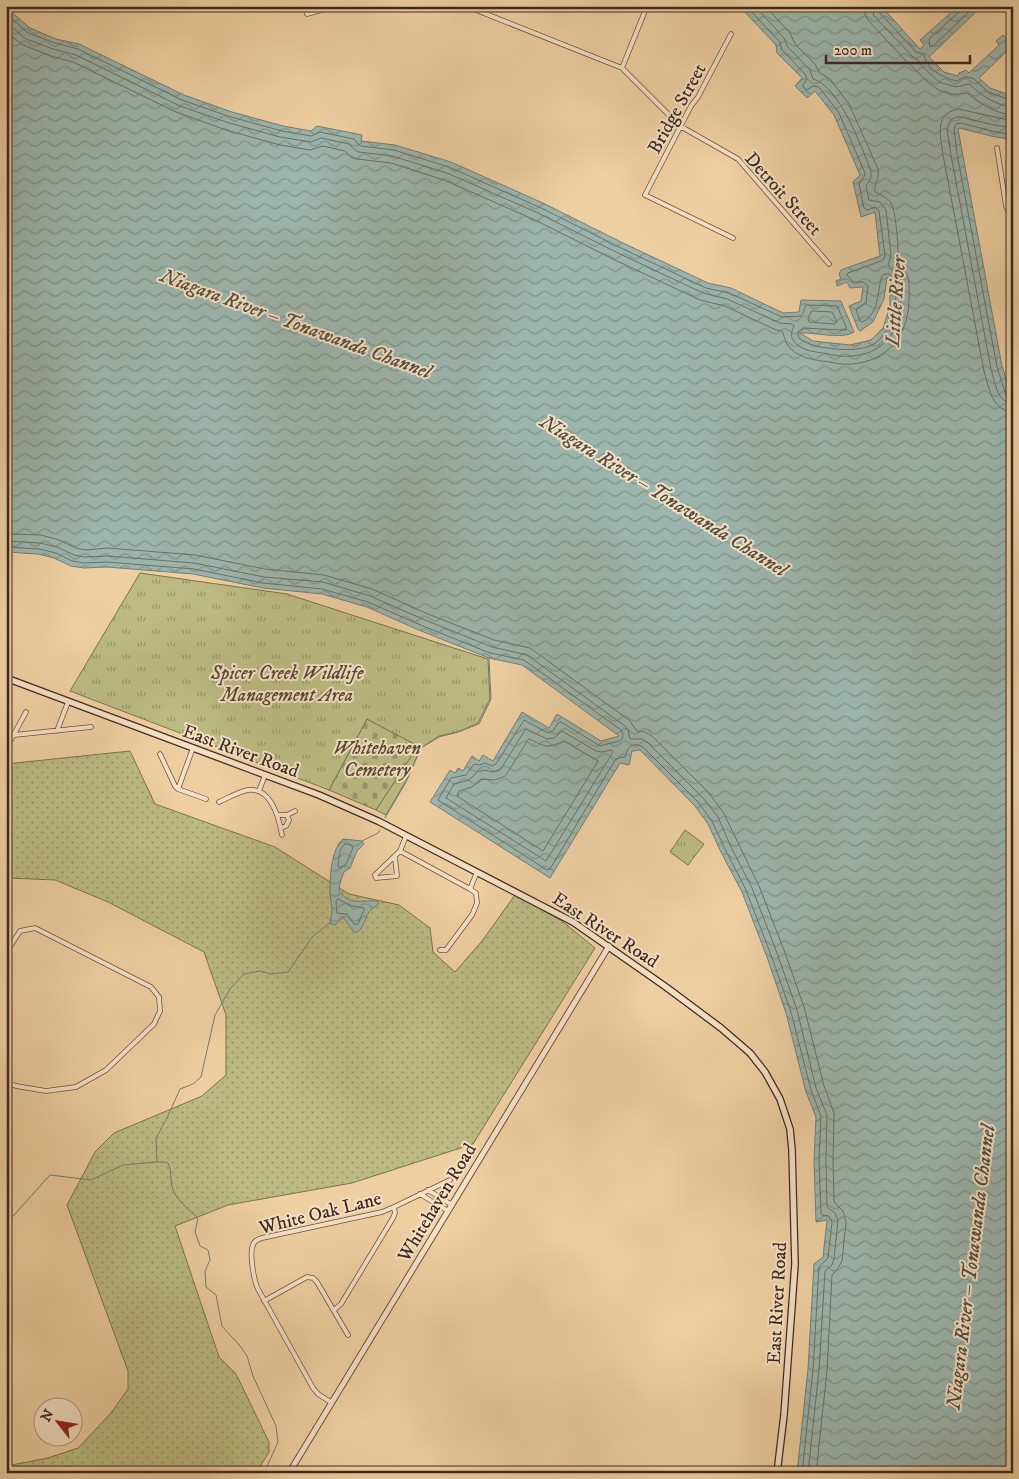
<svg xmlns="http://www.w3.org/2000/svg" width="1019" height="1479" font-family="'IM FELL DW Pica',serif">
<style>
.grass{fill:url(#grass-dots);stroke:#7c7252}
.cemetery{fill:url(#cemetery-stones);stroke:#7c7252}
.park{fill:url(#park-tufts);stroke:#7c7252}
.water{fill:url(#water-waves);stroke:#757d75}
.lines{fill:none;stroke-linecap:round;stroke-linejoin:round}
.shore{stroke:#6c6f67;stroke-width:1}
.stream{stroke:#757d75;stroke-width:1}
.minor-casing{stroke:#695241;stroke-width:5.5}
.tertiary-casing{stroke:#695241;stroke-width:7}
.secondary-casing{stroke:#3d2921;stroke-width:8}
.minor{stroke:#f4e0c3;stroke-width:4}
.tertiary{stroke:#f4e0c3;stroke-width:5}
.secondary{stroke:#f4e0c3;stroke-width:5.5}
.labels{text-anchor:middle;stroke-width:4;stroke-linejoin:round;paint-order:stroke}
.street-label{font-size:19px;fill:#3d2921;stroke:#f4e0c3}
.park-label{font-size:19px;font-style:italic;fill:#564635;stroke:#f4e0c3}
.water-label{font-size:20px;font-style:italic;fill:#544c44;stroke:#f4e0c3}
</style>
<defs>
<pattern id="grass-dots" width="8" height="8" patternUnits="userSpaceOnUse" patternTransform="scale(1.25)"><rect width="8" height="8" fill="#bbba83"/><path d="M2 2h.1M6 6h.1" fill="none" stroke="#99976b" stroke-width="1.8" stroke-linecap="round"/></pattern>
<pattern id="cemetery-stones" width="16" height="16" patternUnits="userSpaceOnUse" patternTransform="scale(1.25)"><rect width="16" height="16" fill="#bbba83"/><path d="M2 7V4a2 2 0 0 1 4 0v3zM10 15v-3a2 2 0 0 1 4 0v3z" fill="#99976b"/></pattern>
<pattern id="park-tufts" width="24" height="20" patternUnits="userSpaceOnUse" patternTransform="scale(1.25)"><rect width="24" height="20" fill="#bbba83"/><path d="M3 7l-1-3M5 7V3M7 7l1-3M15 17l-1-3M17 17v-4M19 17l1-3" fill="none" stroke="#99976b"/></pattern>
<pattern id="water-waves" width="16" height="10" patternUnits="userSpaceOnUse" patternTransform="scale(1.25)"><rect width="16" height="10" fill="#9bb5ad"/><path d="M0 5q4-4 8 0t8 0" fill="none" stroke="#80938c"/></pattern>
</defs>
<rect width="100%" height="100%" fill="#eecfa2"/>
<filter id="stains"><feTurbulence type="fractalNoise" baseFrequency=".004" numOctaves="4"/><feColorMatrix values="0 0 0 0 .2 0 0 0 0 .09 0 0 0 0 .02 0 0 0 .5 -.17"/></filter>
<radialGradient id="worn" r=".72"><stop offset=".6" stop-color="#630" stop-opacity="0"/><stop offset="1" stop-color="#630" stop-opacity=".3"/></radialGradient>
<path class="grass" d="M130,751L155,804L275,847L349,894L399,905L430,928L433,952L455,972L482,941L515,895L562,921L595,948L473,1144L352,1183L228,1205L175,1226L219,1357L236,1374L269,1442V1452L256,1473H234L228,1470L225,1473H6V1466L48,1458L78,1448L111,1413L128,1389V1371L67,1205L95,1152L114,1133L202,1096L226,1075V1015L204,952L108,902L55,880L8,878L6,879V764Z"/>
<path class="cemetery" d="M367,719L419,746L376,810L329,790Z"/>
<path class="park" d="M140,573L287,594L488,659L490,699L478,723L458,732L439,736L421,748L406,781L386,815L376,810L418,746L367,719L329,790L70,691Z
M685,830L704,844L688,865L670,852Z"/>
<path class="water" d="M6,6H10L9,10L30,28L56,39L79,44L184,95L232,112L283,126L311,131L317,126L362,135L361,141L395,145L451,162L543,203L623,243L708,283L731,288L783,313L799,312L801,300L841,301L854,332C843,340 813,332 800,333L813,341L850,345L871,340L883,328L890,306V282L887,277L884,299L873,322L860,331L858,329L849,306L861,301L863,287L850,288L847,282L837,286L836,281L841,279L839,274L841,270L880,256L875,212L861,217L853,182L860,175L834,115L815,91L807,98L795,86L802,78L777,53L776,45L739,6H881L920,49L924,45L920,40L956,8L960,6H973L977,11L929,57L944,72L958,76L959,73L966,70L969,73L999,45L996,41L1003,35L1012,43L1009,49L979,78L990,88L1013,96V140L991,136L959,128L958,129L1002,366L1013,400V1473H797L808,1369L814,1264L823,1257L827,1220L816,1222L814,1160L816,1117L806,1092L786,1013L767,957L742,892L721,852L708,824L695,806L640,750L632,751L629,765L620,763L550,878L430,802L450,770L455,773L458,768L463,771L472,756L479,761L483,755L493,761L522,712L549,728L557,714L601,741L619,736L522,665L489,658L421,631L367,607L322,594L263,588L193,574L107,567L84,568L71,566L54,558L38,554L6,552Z
M343,839L362,841L364,844L357,851L350,868L344,872L340,883L339,891C351,906 360,900 376,901L379,903C376,907 372,908 369,912C364,919 364,929 356,933L353,931L344,918L342,919L335,925L330,923C330,919 332,915 332,911C332,903 329,895 330,887C330,874 332,848 343,839Z"/>
<g class="lines">
<path class="shore" d="M864,6L865,14L868,20L906,61C925,77 937,100 967,93C980,103 995,114 1013,115
M871,6L874,16L912,56L918,60L922,66L939,82L956,87L969,84C981,95 996,106 1013,107
M878,6L879,12L916,52L924,54C926,69 943,78 957,81L964,77L973,78L988,92L1013,101
M961,6L959,12L929,39L930,47L933,46L969,12V6
M6,14L28,33L55,43L78,49L182,100L231,117L282,131L311,136L320,132L354,139L358,144L361,146L394,150L449,167L541,208L621,248L706,288L729,293L782,317L801,316C805,313 803,307 807,305L837,306L846,327V330H842L803,328L798,332L799,338C811,347 821,347 836,349C847,350 865,350 874,344C894,330 898,301 895,280L889,274H885L882,276C877,291 880,314 862,322L860,321L856,310L866,303L868,286L863,282H853L847,275L848,273L881,261L884,259L885,255L879,211L875,207L867,210L864,208L859,184L864,177L865,173L839,113L819,87L813,86L807,90L803,87V85L807,79L805,74L782,50L780,42L746,6
M6,22L26,39L53,49L76,55L180,106L229,123L280,137L311,142L321,138L349,144L355,150L359,152L392,156L447,173L538,213L618,253L703,293L727,299L780,323L792,324L794,326C792,331 790,335 793,340C799,350 814,352 824,353C832,355 842,357 850,356C882,355 901,332 901,301C901,291 904,279 897,272C894,269 891,268 888,265L891,255L886,210L880,202L869,200L866,186L871,178V171C861,146 840,87 813,79L810,70L788,47L784,38L755,6
M6,32L23,45L51,56L73,62L176,112L226,130L280,145L310,150L323,146L345,151L350,156L357,159L391,163L444,180L535,220L615,260L700,300L725,306L776,330L782,331C785,337 785,343 790,348C801,359 815,360 829,362C836,363 844,365 852,364C888,361 908,336 909,300C909,282 911,276 898,262C899,252 896,211 891,203C887,197 881,195 875,192C873,185 880,179 878,169L849,104L830,79L820,73L815,64L795,44L790,33L765,6
M1013,121L958,109C933,114 941,137 943,155L984,371C989,388 992,411 1013,412
M1013,128L994,125L961,117H956L951,120L947,129L951,155L991,369C995,382 997,403 1013,404
M1013,135L992,131L961,123L956,124L954,130L957,154L997,367L1006,395L1009,398H1013
M812,311L832,312L837,322L834,324L809,322L808,319Z
M6,534L41,535L59,540L76,548L85,550L108,548L195,555L265,569L324,575L372,589L428,614L494,640L530,648L629,720L637,731L645,732L652,736L708,792L723,812L759,886L784,950L804,1007L824,1086L834,1113L833,1160L834,1202L843,1211L846,1222L842,1261L838,1268L832,1275L827,1371L816,1473
M6,541L40,543L57,547L74,555L84,557L108,556L194,563L264,577L323,582L370,596L425,620L492,647L527,655L625,726L628,730L630,739H642L647,742L703,798L718,817L731,847L752,888L777,953L797,1010L816,1088L827,1115L826,1160L827,1207L835,1213L838,1220L834,1259L832,1265L825,1271L819,1370L808,1473
M6,547L39,549L56,553L72,561L84,563L107,562L194,569L263,583L322,589L368,602L423,626L490,653L524,660L621,730L623,734L622,739L619,741L600,746L561,722L558,723L553,731L548,733L524,720L496,764L492,766L485,763L479,765L474,764L466,775L451,778L438,800L547,870L550,869L615,760L619,758L625,757C628,748 631,741 643,747L698,802L712,821L725,849L746,890L771,955L791,1012L811,1090L821,1116L819,1160L821,1213L822,1215L829,1216L832,1222L828,1258L819,1267L813,1370L802,1473
M526,729L547,739L554,738L562,731L596,751L602,752L611,750L613,752L546,861L446,798L454,784L469,780L477,772L485,770L493,772L500,770Z
M529,739C548,747 545,749 564,741L598,761L543,851L457,796L459,791L472,787L481,779L495,780L505,776Z
M345,844L351,845L353,848L346,864L340,868L338,866C339,858 339,848 345,844Z
M338,899L352,906L364,908V910L358,924H354L347,914L337,913L336,902Z"/>
<path class="stream" d="M385,818L406,782L421,748L439,737L458,732L479,724L491,699L489,658
M362,841L378,833L380,830
M6,1224L50,1175L91,1180L123,1165L157,1162
M264,1473L278,1442L276,1426L253,1376L247,1356L241,1347L222,1326L216,1295L206,1287L205,1271L210,1260L208,1250L200,1246L195,1232L198,1218C188,1209 176,1200 172,1187C170,1179 172,1171 168,1163L165,1162H157L156,1138L167,1118L180,1089L193,1084L201,1077L215,1015L230,989L244,974L260,971L271,974L288,972L313,936L331,922"/>
<defs>
<path id="minor" d="M466,6L622,68L680,126L738,159L829,264
M307,14L335,6
M731,34L698,97L691,106L645,195L733,238
M622,68L647,6
M997,148L1006,206L1008,210L1013,215
M57,731L68,702
M14,735L91,727
M6,749L26,712
M160,754L175,786L178,789L206,799
M178,789L193,748
M259,791L265,775
M219,802C228,798 238,792 248,790C272,787 279,818 282,835
M278,815H287L295,811
M281,828L286,826L289,820L287,815
M400,851L470,889L476,893L477,903L472,915L446,950H440
M395,857L397,876L376,878L375,875L400,851L406,836
M470,889L477,872
M6,953L20,931L35,928L151,987L159,997L160,1011L154,1024L106,1070L76,1087L46,1091L16,1086L6,1082
M428,1190L452,1205
M420,1194L448,1211
M264,1301L307,1277L313,1278L317,1282L348,1335
M334,1310L341,1304L393,1218L395,1213L394,1207
M332,1403L318,1394L313,1388L258,1289C254,1281 249,1253 253,1245C254,1241 258,1239 262,1238L382,1212L394,1207L450,1180"/>
<path id="tertiary" d="M289,1473L609,946"/>
<path id="secondary" d="M6,678L319,795L378,821L573,922L666,987L721,1028L750,1053L765,1072L780,1099L790,1129L792,1150L795,1264L784,1415L777,1473"/>
</defs>
<use href="#minor" class="minor-casing"/>
<use href="#tertiary" class="tertiary-casing"/>
<use href="#secondary" class="secondary-casing"/>
<use href="#minor" class="minor"/>
<use href="#tertiary" class="tertiary"/>
<use href="#secondary" class="secondary"/>
</g>
<g class="labels">
<g class="street-label">
<text transform="translate(676 108) rotate(-61)" y="7">Bridge Street</text>
<text transform="translate(784 193) rotate(48)" y="7">Detroit Street</text>
<text transform="translate(241 750) rotate(20)" y="7">East River Road</text>
<text transform="translate(606 929) rotate(33)" y="7">East River Road</text>
<text transform="translate(436 1202) rotate(-59)" y="7">Whitehaven Road</text>
<text transform="translate(320 1212) rotate(-14)" y="7">White Oak Lane</text>
<text transform="translate(776 1303) rotate(-87)" y="7">East River Road</text>
</g>
<g class="park-label">
<text x="287" y="679">Spicer Creek Wildlife<tspan x="287" dy="22">Management Area</tspan></text>
<text x="377" y="754">Whitehaven<tspan x="377" dy="22">Cemetery</tspan></text>
</g>
<g class="water-label">
<text transform="translate(895 301) rotate(-86)" y="7">Little River</text>
<text transform="translate(296 323) rotate(20)" y="7">Niagara River – Tonawanda Channel</text>
<text transform="translate(664 495) rotate(32)" y="7">Niagara River – Tonawanda Channel</text>
<text transform="translate(970 1267) rotate(-83)" y="7">Niagara River – Tonawanda Channel</text>
</g>
</g>
<rect width="1019" height="1479" fill="none" stroke="#eecfa2" stroke-width="25"/>
<rect x="8" y="8" width="1004" height="1464" fill="none" stroke="#3d2921" stroke-width="2.5"/>
<rect x="12" y="12" width="994" height="1454" fill="none" stroke="#3d2921"/>
<g transform="translate(58 1422) rotate(301)"><circle r="24" fill="#f4e0c3" stroke="#ab9782"/>
<path d="M0-4L9 19L0 12L-9 19Z" fill="#8f2418"/>
<text y="-8" font-size="14" font-weight="bold" text-anchor="middle" fill="#3d2921">N</text>
</g>
<path d="M826 55v8h144v-8" fill="none" stroke="#3d2921" stroke-width="2.5"/>
<text x="834" y="55" font-size="15" fill="#3d2921" stroke="#f4e0c3" stroke-width="4" paint-order="stroke">200 m</text>
<rect width="100%" height="100%" filter="url(#stains)"/>
<rect width="100%" height="100%" fill="url(#worn)"/>
</svg>
